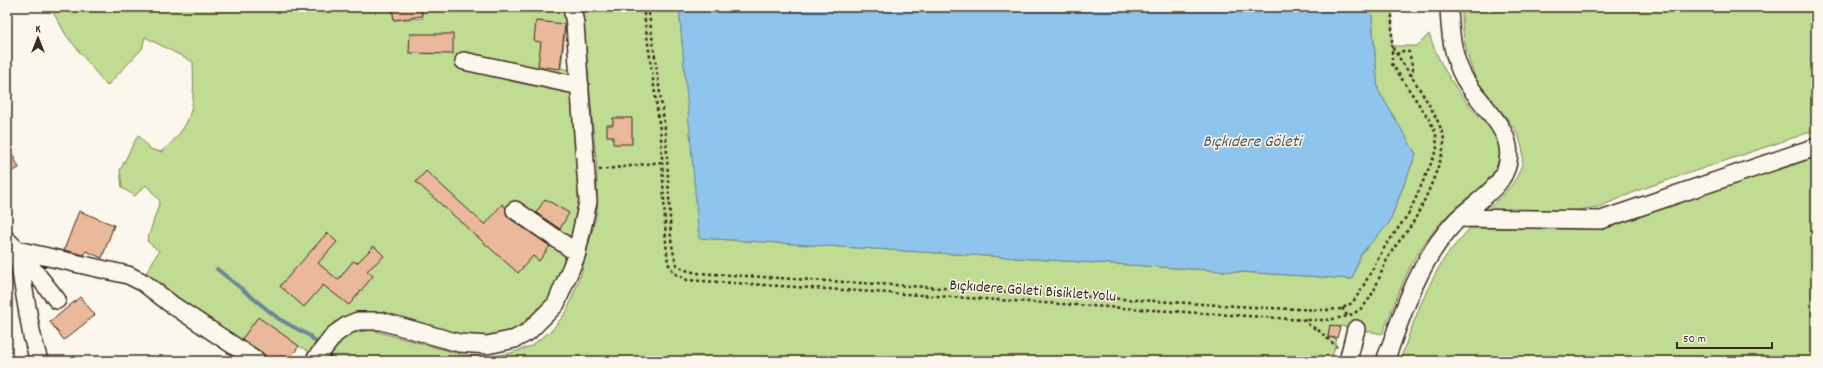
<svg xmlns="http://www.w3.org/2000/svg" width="1823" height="368" font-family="Dekko,sans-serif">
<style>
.green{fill:#c0db92;stroke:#7e8258}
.water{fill:#8fc5ed;stroke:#6d879a}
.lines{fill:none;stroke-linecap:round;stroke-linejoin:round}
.stream{stroke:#6d879a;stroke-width:4}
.building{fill:#eab99b;stroke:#3b2a1e}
.minor-casing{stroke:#3b2a1e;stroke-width:20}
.path{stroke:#3b2a1e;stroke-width:2.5;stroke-dasharray:3 3;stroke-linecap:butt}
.minor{stroke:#fbf7ec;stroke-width:17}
.labels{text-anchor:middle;stroke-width:3;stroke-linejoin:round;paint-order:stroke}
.street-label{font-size:16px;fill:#3b2a1e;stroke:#fbf7ec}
.water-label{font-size:17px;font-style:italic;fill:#54585c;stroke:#fbf7ec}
</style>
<rect width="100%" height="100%" fill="#fbf7ec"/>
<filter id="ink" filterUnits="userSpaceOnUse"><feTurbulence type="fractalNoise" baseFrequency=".025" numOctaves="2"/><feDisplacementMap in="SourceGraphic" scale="8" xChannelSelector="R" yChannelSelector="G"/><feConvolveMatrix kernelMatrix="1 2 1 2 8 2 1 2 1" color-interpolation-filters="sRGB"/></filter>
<g filter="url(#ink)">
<path class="green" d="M50,7H392L394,20L423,18L421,7H562L566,24L561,68L569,70L574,105L579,199L566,263L554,293L544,309L526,326L511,333L487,338H468L397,317L360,312L329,330L310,352L299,346L258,318L241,343L145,275L159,251L147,241L160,201L146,185L135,196L122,188L120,170L138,135L150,149L161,152C196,123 194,104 193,62L145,37L142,49L107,86L66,35Z
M582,7H679L700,238L1351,279L1361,254L1389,223L1416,154L1378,90L1371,7H1392V46H1417L1429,34C1438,61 1451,83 1469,105C1479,117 1494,128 1498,143C1508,178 1464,196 1445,218C1435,229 1424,243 1416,256C1402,280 1393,309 1382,334L1341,326L1340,327L1330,326L1328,337L1337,339L1331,361H323L340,341L353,333L371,330L464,355L488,357L511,353L531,346L552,330L567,311L581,274L597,212V170Z
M1462,7H1816V130L1642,189L1599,207L1556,213H1484C1512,187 1538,164 1512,125C1501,109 1485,96 1476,79C1466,57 1461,31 1462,7Z
M1816,155V361H1400C1411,327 1426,286 1446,256C1453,247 1462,237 1470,228L1589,229L1613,226Z"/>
<path class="water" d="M679,7H1371L1378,90L1416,154L1389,223L1361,254L1352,279L699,238Z"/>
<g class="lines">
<path class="stream" d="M217,269L279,319L310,336L320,347
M326,354L332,361"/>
</g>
<path class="building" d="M392,7H420L422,16L394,20Z
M536,21L565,24L560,69L538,66L541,42L534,41Z
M410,34H453V54L409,53Z
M613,118H632V144H613V136H607V125H613Z
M7,143L19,168L7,174Z
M426,171L485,225L502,204L506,208V214L509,218L550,246L539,261L533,256L518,273L416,182Z
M545,199L569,213L560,229L536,213Z
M79,211L114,225L102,258L86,251L84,255L64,250Z
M327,233L337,242L318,263L338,280L353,261L357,263L374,246L384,256L367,271L373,276L349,305L323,285L304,307L280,286Z
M80,297L95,315L64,340L50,322Z
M258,317L299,346L288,361L281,356L277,361H270L263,353L242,339Z
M1330,325L1340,327L1337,338L1328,337Z"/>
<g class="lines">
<defs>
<path id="minor" d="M464,61L580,86
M515,210L577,253
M1459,218L1601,220L1816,147
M7,240L17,250L128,275L144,283L171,304L257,361
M17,250L32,336L39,361
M20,253L57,300
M314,361L335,334L348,325L358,321H381L459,343L487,345L515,339L528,332L556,304L576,256L588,202L575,24L572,7
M1348,361L1356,329
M1385,361C1401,319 1415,271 1444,235C1449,229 1454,222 1460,217C1482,197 1514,181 1508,146C1504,123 1476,99 1464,78C1452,56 1450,31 1449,7"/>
</defs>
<use href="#minor" class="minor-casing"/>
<path class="path" d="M643,7L661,137L666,243L668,263L674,273L687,280L1263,317C1289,318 1321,324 1347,316C1374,308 1377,277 1389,256C1395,245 1405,235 1412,224C1422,208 1445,157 1444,140C1442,119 1405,67 1392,47
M648,7L666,136L671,239L674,256L677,265L685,270L697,273L1269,308L1324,310L1341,309L1352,303L1360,292L1384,248L1409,213L1437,150L1436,134L1430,121L1392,64V7
M1397,55L1399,52L1403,51L1409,52L1413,69L1411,76
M599,170L662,162
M1342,308L1348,317
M1304,319L1309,325L1318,330L1337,347"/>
<use href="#minor" class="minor"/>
</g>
</g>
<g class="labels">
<g class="street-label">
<text transform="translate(1033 289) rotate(4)" y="6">Bıçkıdere Göleti Bisiklet Yolu</text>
</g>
<g class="water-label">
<text x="1252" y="146">Bıçkıdere Göleti</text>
</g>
</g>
<rect width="1823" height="368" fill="none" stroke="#fbf7ec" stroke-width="24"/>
<rect x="12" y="12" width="1799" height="344" fill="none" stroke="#3b2a1e" stroke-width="1.5" filter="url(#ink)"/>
<g transform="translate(38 38)" stroke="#fbf7ec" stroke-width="3" paint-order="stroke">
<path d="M0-3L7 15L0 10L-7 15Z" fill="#3b2a1e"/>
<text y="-6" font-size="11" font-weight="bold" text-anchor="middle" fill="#3b2a1e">K</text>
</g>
<path d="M1677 342v6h95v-6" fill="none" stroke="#3b2a1e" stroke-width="2"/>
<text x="1683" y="342" font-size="12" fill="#3b2a1e" stroke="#fbf7ec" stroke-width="3" paint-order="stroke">50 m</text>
</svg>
